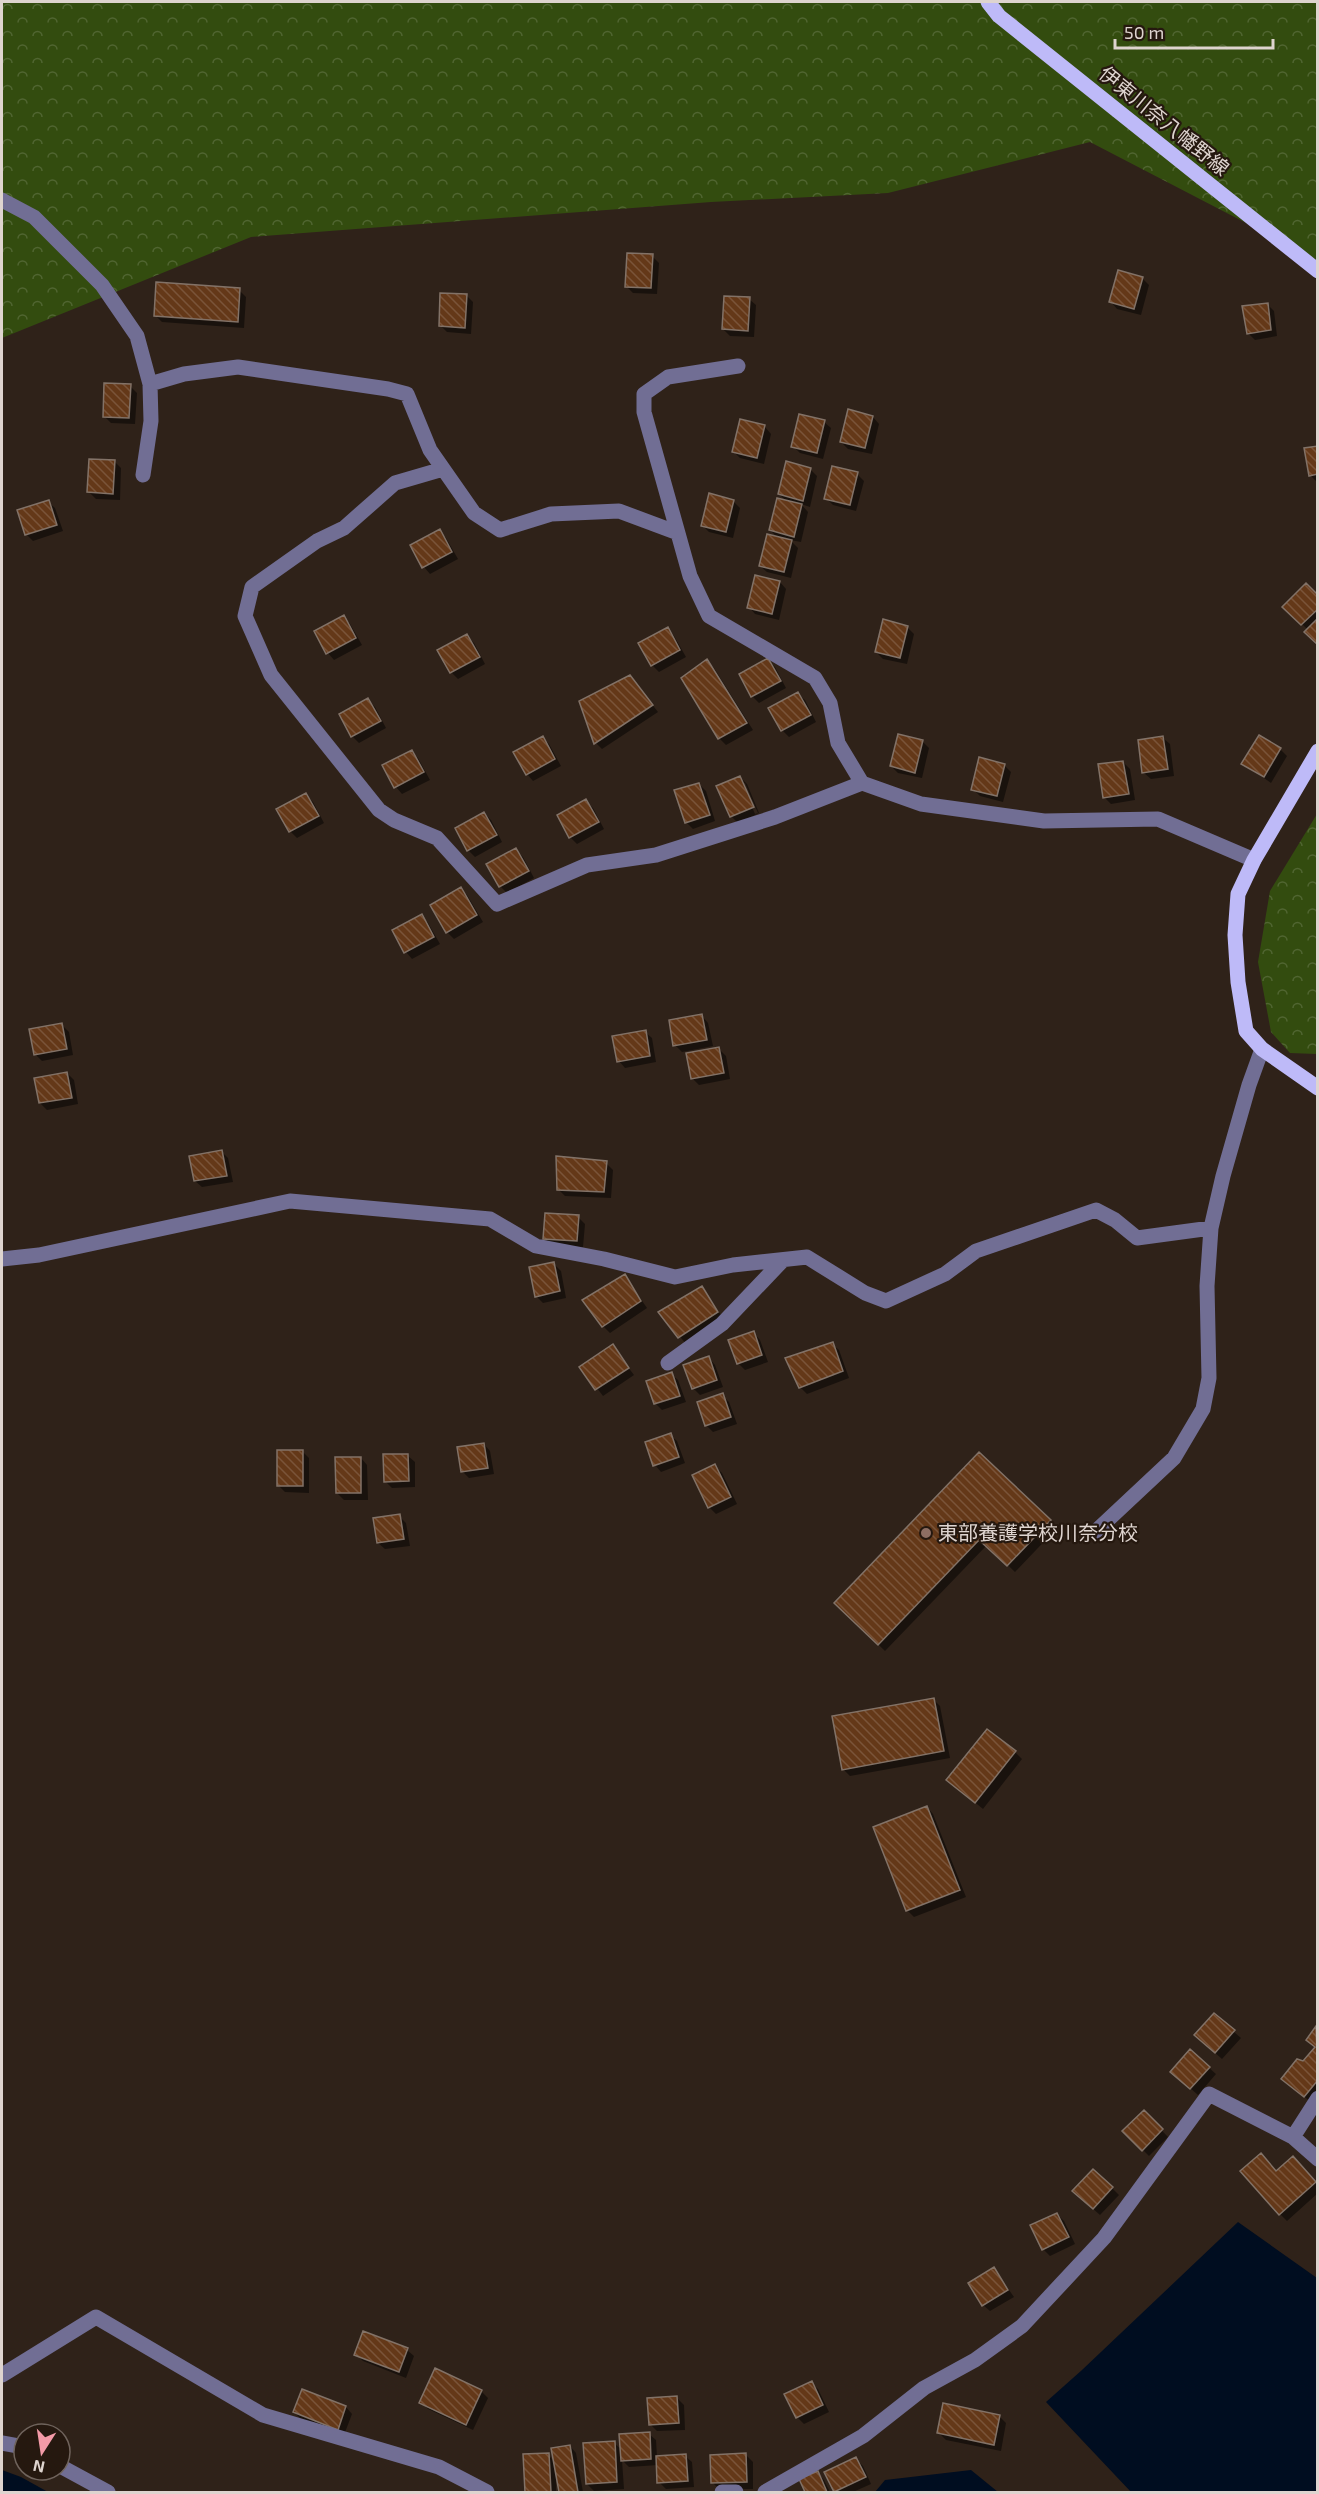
<svg xmlns="http://www.w3.org/2000/svg" width="1319" height="2494" font-family="'Exo 2','Noto Sans JP',sans-serif">
<style>
.forest{fill:url(#forest-crowns)}
.water{fill:#000d20}
.shadow{fill:#0007;fill-rule:evenodd}
.building{fill:url(#building-back-hatch);stroke:#827267;stroke-width:1.5}
.lines{fill:none;stroke-linecap:round;stroke-linejoin:round}
.minor{stroke:#716e94;stroke-width:15}
.major{stroke:#bebaf8;stroke-width:15}
.education-dot{fill:#8d6e63;stroke:#25180f;stroke-width:2}
.labels{text-anchor:middle;stroke-width:4.5;stroke-linejoin:round;paint-order:stroke}
.street-label{font-size:20px;fill:#ded4cf;stroke:#25180f}
.poi-label{font-size:20px;fill:#ded4cf;stroke:#25180f;text-anchor:start}
</style>
<defs>
<pattern id="forest-crowns" width="20" height="18" patternUnits="userSpaceOnUse" patternTransform="scale(1.5)"><rect width="20" height="18" fill="#334c0f"/><path d="M2 6a3 3 0 1 1 6 0M12 15a3 3 0 1 1 6 0" fill="none" stroke="#506531"/></pattern>
<pattern id="building-back-hatch" width="6" height="6" patternUnits="userSpaceOnUse" patternTransform="scale(1.5)"><rect width="6" height="6" fill="#643818"/><path d="M-1 5l2 2M0 0l6 6M5-1l2 2" fill="none" stroke="#7a5439"/></pattern>
</defs>
<rect width="100%" height="100%" fill="#2f2219"/>
<path class="forest" d="M2,2H1317V260L1090,142L888,193L711,202L251,237L2,338Z
M1317,814V1054L1290,1053L1271,1032L1258,962L1270,891Z"/>
<path class="water" d="M1238,2222L1317,2278V2492H1131L1046,2402L1082,2370Z
M2,2470L21,2477L48,2492H2Z
M971,2470L998,2492H875L885,2480Z"/>
<path class="shadow" d="M652,256L659,263L657,294L633,293L626,286Z
M1142,278L1149,285L1141,315L1117,309L1111,302Z
M239,290L246,297L244,328L162,322L155,315Z
M466,295L473,302L471,334L447,332L440,325Z
M749,299L756,305L754,337L730,336L723,329Z
M1267,304L1274,311L1277,336L1255,340L1248,333Z
M130,386L137,393L135,424L111,423L104,416Z
M873,417L879,424L872,454L848,449L841,442Z
M741,421L765,427L771,434L764,464L740,458L733,451Z
M824,422L831,428L823,459L800,453L793,446Z
M1318,447V482H1317L1310,475Z
M115,462L121,468L120,500L96,499L89,492Z
M810,469L817,476L810,507L801,504L808,512L801,542L790,540L798,548L791,578L767,572L760,566L778,538L770,530L787,502L779,494Z
M857,474L864,481L856,511L833,505L826,498Z
M733,501L740,508L733,538L709,532L702,525Z
M48,502L55,508L63,531L33,541L26,534Z
M439,531L446,538L458,559L430,574L424,567Z
M780,582L786,589L779,620L755,614L749,607Z
M1318,597V643L1308,630L1285,607Z
M344,617L350,624L362,645L334,660L328,653Z
M907,627L914,634L907,664L883,659L876,652Z
M668,629L674,636L686,657L659,672L652,665Z
M467,636L474,643L485,664L458,679L451,672Z
M768,660L775,667L786,688L759,703L752,696Z
M707,661L714,668L753,730L726,745L719,738Z
M636,684L658,712L602,749L596,743Z
M798,694L805,700L816,722L789,737L782,730Z
M368,700L375,707L386,728L359,743L352,736Z
M543,738L549,744L561,766L533,781L527,774Z
M1163,738L1170,744L1174,776L1151,779L1144,773Z
M922,741L929,748L922,778L898,773L891,766Z
M1280,749L1287,756L1271,783L1243,763Z
M411,751L418,758L430,780L402,794L396,787L384,766Z
M1123,762L1130,769L1135,800L1111,804L1104,797Z
M1004,765L1011,772L1003,802L980,796L973,789Z
M740,777L747,784L759,813L738,823L731,816ZM742,783H745L758,813L755,814Z
M699,784L706,791L715,821L693,829L686,822Z
M306,795L313,802L324,823L297,838L290,831L278,810Z
M586,801L593,808L604,829L577,844L570,837Z
M484,813L491,820L502,842L475,857L468,850Z
M516,850L523,857L534,878L507,893L500,886Z
M460,889L467,895L483,922L454,939L447,932Z
M422,916L428,923L440,944L412,959L406,952Z
M702,1016L708,1023L713,1046L682,1052L675,1045Z
M62,1025L69,1032L73,1055L42,1061L35,1054Z
M645,1032L652,1038L656,1062L625,1068L619,1061Z
M719,1049L726,1056L730,1079L699,1085L692,1078Z
M67,1073L74,1080L78,1104L47,1110L40,1103Z
M222,1152L228,1158L233,1182L202,1187L195,1181Z
M606,1163L613,1170L611,1198L565,1196L558,1189Z
M578,1217L585,1224L583,1247L551,1245L545,1238Z
M554,1264L561,1271L566,1298L543,1303L536,1296Z
M625,1276L647,1308L610,1333L603,1326Z
M701,1288L724,1319L686,1344L660,1312Z
M754,1333L760,1340L768,1362L745,1370L738,1363Z
M832,1344L839,1350L849,1378L807,1394L800,1387Z
M612,1346L634,1375L603,1396L581,1367Z
M709,1358L715,1365L723,1387L700,1395L693,1388Z
M671,1374L678,1380L686,1402L662,1410L656,1404L648,1382Z
M722,1395L729,1402L737,1424L713,1432L706,1425Z
M670,1435L677,1441L685,1463L661,1472L655,1465Z
M484,1444L490,1451L494,1474L469,1478L462,1471Z
M302,1451L309,1458V1493L285,1492L279,1486Z
M980,1454L1057,1528L1015,1572L987,1545L885,1651L836,1603Z
M408,1456L415,1462V1487L392,1488L385,1481Z
M361,1458L367,1465L368,1500H344L337,1493Z
M715,1466L722,1473L737,1504L716,1514L709,1507Z
M399,1516L406,1523L410,1546L385,1549L378,1543Z
M933,1699L940,1706L950,1758L850,1776L843,1769Z
M1015,1752L1022,1759L983,1809L948,1780Z
M927,1807L933,1814L966,1897L914,1917L907,1910Z
M1214,2015L1241,2038L1222,2059L1203,2042Z
M1316,2028L1318,2095L1312,2103L1283,2079L1304,2063L1316,2048L1308,2040Z
M1190,2051L1216,2074L1198,2095L1179,2078Z
M1144,2112L1168,2137L1149,2156L1124,2131Z
M1299,2165L1318,2185V2193L1287,2221L1280,2214L1277,2172Z
M1112,2188L1119,2195L1100,2215L1081,2198Z
M1057,2214L1064,2221L1075,2244L1050,2256L1043,2249Z
M994,2269L1014,2297L990,2311L983,2305Z
M407,2350L414,2356L406,2378L363,2361L356,2354Z
M811,2383L818,2389L829,2412L804,2424L797,2417Z
M303,2391L346,2407L352,2414L344,2435L301,2419L294,2412Z
M481,2391L488,2398L473,2430L428,2409L421,2402Z
M677,2398L684,2405L685,2430L657,2431L650,2424Z
M999,2416L1006,2423L1001,2451L946,2440L939,2433Z
M649,2434L656,2440L657,2457L685,2456L692,2462L694,2487L666,2489L659,2482L658,2465L629,2467L622,2460L624,2489L594,2491L587,2484L614,2443L622,2450Z
M570,2446L576,2453L583,2492H560L558,2479H556V2492H526L525,2456L548,2455L555,2462Z
M746,2455L753,2462V2489H719L713,2483Z
M856,2459L863,2466L871,2484L853,2492H837L835,2491Z
M818,2473L824,2480L830,2492H807L801,2480Z"/>
<path class="building" d="M627,253L653,254L651,288L625,287Z
M1118,270L1143,277L1134,309L1109,302Z
M156,282L240,288L238,322L154,316Z
M440,293L467,294L465,328L439,326Z
M724,296L750,297L748,331L722,329Z
M1268,303L1271,330L1247,334L1242,306Z
M104,383L131,384L129,418L103,417Z
M848,409L873,416L865,448L840,442Z
M799,414L825,420L817,453L791,447Z
M740,419L765,425L757,458L732,452Z
M1318,446V474L1309,476L1304,448Z
M89,459L115,460L113,494L87,492Z
M786,461L811,468L803,501L778,494Z
M832,466L858,472L850,505L824,499Z
M709,493L734,500L726,532L701,526Z
M777,498L802,504L794,537L769,530Z
M49,500L57,525L25,535L17,510Z
M440,529L452,552L422,568L410,545Z
M767,534L792,540L784,572L759,566Z
M755,575L780,581L772,614L747,608Z
M1306,583L1318,595V609L1301,625L1282,607Z
M344,615L356,638L326,654L314,631Z
M1318,618V645L1304,632Z
M883,619L908,626L900,658L875,652Z
M668,627L680,650L651,666L638,643Z
M467,634L480,657L450,673L437,650Z
M768,658L781,681L751,697L739,674Z
M707,659L747,723L718,739L681,678Z
M630,675L653,705L594,744L579,701Z
M798,692L811,715L781,731L768,708Z
M368,698L381,721L351,737L339,714Z
M898,734L923,740L915,773L890,766Z
M1259,735L1281,748L1264,777L1241,764Z
M543,736L555,759L526,775L513,752Z
M1163,736L1168,769L1142,773L1138,740Z
M412,750L424,772L394,788L382,765Z
M979,757L1005,764L997,796L971,790Z
M1123,761L1129,794L1103,798L1098,764Z
M740,776L754,807L730,817L716,786Z
M699,783L710,815L685,823L674,790Z
M306,793L319,816L289,832L276,809Z
M586,799L599,822L569,838L557,815Z
M484,812L497,835L467,851L455,828Z
M516,848L529,871L499,887L486,864Z
M461,887L477,915L446,933L430,905Z
M422,914L434,937L404,953L392,930Z
M702,1014L707,1040L673,1046L669,1020Z
M62,1023L67,1049L34,1055L29,1029Z
M646,1030L650,1056L617,1062L612,1036Z
M719,1047L724,1073L691,1079L686,1053Z
M67,1072L72,1098L39,1103L34,1078Z
M222,1150L227,1176L194,1181L189,1156Z
M556,1156L607,1161L604,1192L557,1190Z
M545,1213L579,1215L577,1241L543,1239Z
M554,1262L560,1291L535,1297L529,1267Z
M625,1274L641,1301L602,1327L582,1300Z
M702,1286L718,1312L678,1338L658,1312Z
M754,1331L762,1355L737,1364L728,1340Z
M833,1342L843,1371L799,1388L785,1358Z
M613,1344L629,1368L595,1390L579,1367Z
M709,1356L717,1380L692,1389L683,1365Z
M672,1372L680,1396L654,1404L646,1381Z
M723,1393L731,1417L705,1426L697,1402Z
M671,1433L679,1457L653,1466L645,1442Z
M484,1443L488,1468L461,1472L457,1447Z
M277,1450H303V1486H277Z
M979,1452L1051,1520L1007,1566L979,1540L878,1645L834,1603Z
M383,1454H408L409,1481L384,1482Z
M335,1457H361V1493H336Z
M715,1464L731,1497L708,1508L692,1475Z
M400,1514L404,1539L377,1543L373,1518Z
M934,1698L944,1751L842,1770L832,1716Z
M987,1729L1016,1751L975,1803L946,1780Z
M927,1806L960,1890L906,1911L873,1827Z
M1214,2013L1235,2030L1215,2053L1194,2035Z
M1316,2026L1318,2080L1304,2097L1281,2079L1297,2059L1303,2061L1315,2047L1306,2040Z
M1190,2049L1210,2067L1190,2089L1170,2072Z
M1144,2110L1163,2129L1142,2151L1122,2131Z
M1261,2153L1276,2171L1293,2156L1316,2182L1279,2215L1240,2171Z
M1093,2169L1113,2187L1093,2209L1072,2191Z
M1057,2213L1069,2237L1042,2250L1030,2225Z
M994,2267L1008,2290L982,2306L968,2283Z
M363,2331L408,2348L399,2372L354,2355Z
M435,2368L482,2390L466,2425L419,2403Z
M812,2381L823,2405L796,2418L784,2394Z
M302,2389L346,2406L338,2430L293,2412Z
M677,2396L679,2423L649,2425L647,2398Z
M943,2403L1000,2415L994,2445L937,2433Z
M650,2432L651,2459L621,2461L619,2434Z
M615,2441L617,2482L586,2484L583,2443Z
M570,2445L578,2492H559L551,2448Z
M549,2453L551,2492H525L523,2454Z
M746,2453L747,2482L711,2483L710,2455Z
M686,2454L688,2481L657,2483L656,2456Z
M856,2457L866,2477L834,2492L824,2472Z
M818,2471L827,2492H805L799,2479Z"/>
<g class="lines">
<path class="minor" d="M2,200L34,217L102,285L137,336L150,384L151,421L143,475
M738,366L668,377L644,394V412L690,576L709,616L815,678L830,703L838,743L862,783L921,804L1044,821L1158,819L1254,860
M150,384L184,374L238,367L388,389L407,394L430,450L474,513L500,530L551,514L619,511L678,533
M443,469L395,483L344,528L317,541L252,587L245,616L271,675L379,810L394,820L437,838L497,904L587,865L656,855L775,817L862,783
M2,1259L39,1255L290,1201L490,1219L536,1246L604,1259L675,1277L733,1265L807,1257L865,1293L886,1301L945,1274L976,1251L1096,1210L1115,1220L1137,1238L1211,1228
M668,1363L722,1324L783,1260
M1095,1532L1174,1458L1203,1409L1209,1378L1207,1286L1211,1228L1223,1176L1249,1085L1262,1049
M1293,2137L1318,2098
M2,2375L96,2317L263,2415L439,2467L487,2492
M2,2443L24,2447
M60,2466L108,2492
M722,2492H736
M765,2492L863,2436L924,2388L975,2360L1022,2326L1104,2238L1209,2094L1293,2137L1318,2159"/>
<path class="major" d="M988,2L999,16L1318,271
M1318,751L1254,860L1238,894L1235,935L1238,982L1246,1031L1262,1049L1318,1088"/>
</g>
<circle class="education-dot" cx="926" cy="1533" r="6"/>
<g class="labels">
<g class="street-label">
<text transform="translate(1164 121) rotate(39)" y="7">伊東川奈八幡野線</text>
</g>
<g class="poi-label">
<text x="938" y="1540">東部養護学校川奈分校</text>
</g>
</g>
<rect width="1319" height="2494" fill="none" stroke="#ded4cf" stroke-width="6"/>
<g transform="translate(42 2452) rotate(192)"><circle r="28" fill="#25180f" stroke="#6f635c" stroke-width="1.5"/>
<path d="M0-4.5L10 22L0 15L-10 22Z" fill="#f39aa7"/>
<text y="-9" font-size="16" font-weight="bold" text-anchor="middle" fill="#ded4cf">N</text>
</g>
<path d="M1115 39v9h158v-9" fill="none" stroke="#ded4cf" stroke-width="3"/>
<text x="1124" y="39" font-size="18" fill="#ded4cf" stroke="#25180f" stroke-width="4.5" paint-order="stroke">50 m</text>
</svg>
